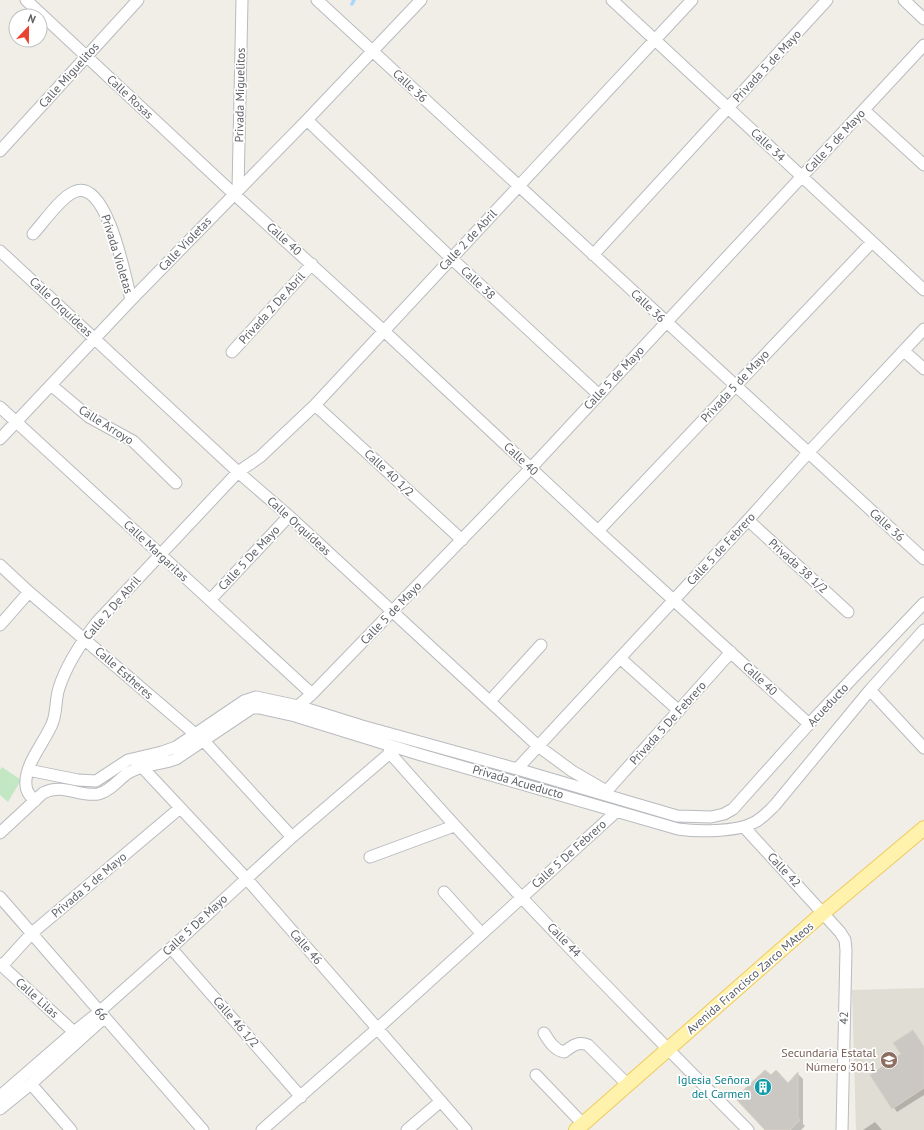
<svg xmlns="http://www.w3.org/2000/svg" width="924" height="1130" font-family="'PT Sans',sans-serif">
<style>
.education{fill:#e0ddd4}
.green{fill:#c3e7c3}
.shadow{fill:#0003}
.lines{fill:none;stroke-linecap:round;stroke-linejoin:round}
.stream{stroke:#a7d7ff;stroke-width:3.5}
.building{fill:#cbc8c3;stroke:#d5d0c4}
.minor-casing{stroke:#b8bbbf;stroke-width:13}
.major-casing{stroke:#f1ca5d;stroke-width:16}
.minor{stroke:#fff;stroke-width:11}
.major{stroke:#fff2ac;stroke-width:14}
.labels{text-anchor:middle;stroke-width:3.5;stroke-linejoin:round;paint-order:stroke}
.street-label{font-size:12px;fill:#5d6166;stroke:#fff}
.education-label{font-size:12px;fill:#785e54;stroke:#fff;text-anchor:end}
.culture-label{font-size:12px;fill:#0d838f;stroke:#fff;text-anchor:end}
</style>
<rect width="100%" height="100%" fill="#f0eee6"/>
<path class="education" d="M924,988V1130H856L852,990Z"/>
<path class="green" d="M2,767L21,780L8,802L0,795V770Z"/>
<path class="shadow" d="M916,1035L924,1047V1095L897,1112L871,1075L902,1055Z
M798,1074L803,1079V1124L805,1126L801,1130H767L788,1084Z
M875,1122L882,1130H863Z"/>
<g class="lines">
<path class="stream" d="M352,4L354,0"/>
</g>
<path class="building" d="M913,1030L924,1047V1088L892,1109L870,1075L901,1054L893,1043Z
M765,1070L771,1075L776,1070L788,1083L798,1072V1118L800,1120L790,1130H765L735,1098Z"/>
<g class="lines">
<defs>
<path id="minor" d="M26,0L234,194L384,331L598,531L809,724
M317,0L924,559
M612,0L924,290
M904,0L924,19
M864,110L924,165
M307,120L451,258L599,395
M0,151L138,0
M238,190L242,0
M33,234C43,223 61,197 74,192C107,176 126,280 131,300
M0,251L238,472L289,516L538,746L572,771L603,789
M593,255L827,0
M904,351L924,369
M232,352L312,264
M51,385L89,417L133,441L176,483
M315,405L462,540
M0,407L312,694
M0,439L131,300L307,120L421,0
M748,520L848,612
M598,531L872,242
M0,565L29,592L195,734
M210,600L289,516
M0,625L29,592
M620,658L679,711
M870,690L924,748
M490,701L541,645
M298,706L312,694L531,468L924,45
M204,741L292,837
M389,745L390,753C504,883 626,1007 748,1130
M142,767L246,878L466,1130
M517,769L748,520L808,453L924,329
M28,770L78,780L96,781L128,760L162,752L176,747L244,701L256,697L298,706L362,726L517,769L677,816L711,817L724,814L733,809L809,724L924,603
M604,794L731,652
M35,801C31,797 26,792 26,785C24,765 44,743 52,724C57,713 55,700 59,688C66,666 83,640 97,622L238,472L260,457L315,405L692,0
M744,827L840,932L845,940L846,950L842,1130
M0,833L43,793C63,783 79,797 98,794C109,792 119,779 128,773C142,764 161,765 176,759L252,708H259L295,716L418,754L678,829C698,832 736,832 753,823C762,819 768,812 775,805L870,690L924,630
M370,857L454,826
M444,892L482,934
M0,897L203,1130
M171,948L301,1097
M0,964L74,1032
M2,966L32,933L180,808
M544,1033C549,1041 554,1050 564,1052C572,1046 578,1041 588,1045L628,1085
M536,1075L583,1124
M31,1084L71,1130
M0,1096L74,1032L99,1012L171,948L292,837L390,753
M0,1109L31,1084L104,1018
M262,1130L378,1028L616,812
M407,1130L441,1101"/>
<path id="major" d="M576,1130L823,913L924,828"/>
</defs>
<use href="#minor" class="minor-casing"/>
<use href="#major" class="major-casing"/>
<use href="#minor" class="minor"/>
<use href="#major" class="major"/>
</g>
<defs>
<symbol id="school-disc" viewBox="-11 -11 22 22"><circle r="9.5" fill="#8d6e63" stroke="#fff"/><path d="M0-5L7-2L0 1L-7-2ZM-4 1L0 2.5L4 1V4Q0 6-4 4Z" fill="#fff"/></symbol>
<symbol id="building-disc" viewBox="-11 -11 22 22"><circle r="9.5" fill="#0f9aa8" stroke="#fff"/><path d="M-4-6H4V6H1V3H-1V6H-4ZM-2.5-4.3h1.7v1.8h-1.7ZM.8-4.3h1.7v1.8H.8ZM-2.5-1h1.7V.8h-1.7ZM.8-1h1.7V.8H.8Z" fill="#fff"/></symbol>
</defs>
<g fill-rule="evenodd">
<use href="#school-disc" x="879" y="1050" width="20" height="20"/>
<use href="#building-disc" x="753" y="1077" width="20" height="20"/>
</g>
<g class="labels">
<g class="street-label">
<text transform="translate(767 66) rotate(-47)" y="4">Privada 5 de Mayo</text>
<text transform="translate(69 75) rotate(-48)" y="4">Calle Miguelitos</text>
<text transform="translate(410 86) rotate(43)" y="4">Calle 36</text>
<text transform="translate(240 95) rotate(-89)" y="4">Privada Miguelitos</text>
<text transform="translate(130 97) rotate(43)" y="4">Calle Rosas</text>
<text transform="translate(835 141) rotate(-47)" y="4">Calle 5 de Mayo</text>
<text transform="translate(768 145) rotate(43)" y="4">Calle 34</text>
<text transform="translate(284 239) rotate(42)" y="4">Calle 40</text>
<text transform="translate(468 240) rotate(-47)" y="4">Calle 2 de Abril</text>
<text transform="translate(185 244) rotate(-46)" y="4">Calle Violetas</text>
<text transform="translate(117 254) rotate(73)" y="4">Privada Violetas</text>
<text transform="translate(478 283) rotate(43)" y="4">Calle 38</text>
<text transform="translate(648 306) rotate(43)" y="4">Calle 36</text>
<text transform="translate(61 307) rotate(43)" y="4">Calle Orquídeas</text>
<text transform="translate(272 308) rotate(-48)" y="4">Privada 2 De Abril</text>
<text transform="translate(614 378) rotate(-47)" y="4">Calle 5 de Mayo</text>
<text transform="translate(735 386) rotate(-47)" y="4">Privada 5 de Mayo</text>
<text transform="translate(106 425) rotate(32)" y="4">Calle Arroyo</text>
<text transform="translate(521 459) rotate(43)" y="4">Calle 40</text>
<text transform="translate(389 473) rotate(43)" y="4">Calle 40 1/2</text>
<text transform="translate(887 525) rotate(42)" y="4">Calle 36</text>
<text transform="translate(299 526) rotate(42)" y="4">Calle Orquídeas</text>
<text transform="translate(721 549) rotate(-47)" y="4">Calle 5 de Febrero</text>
<text transform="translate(156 551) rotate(43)" y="4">Calle Margaritas</text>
<text transform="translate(249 558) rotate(-47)" y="4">Calle 5 De Mayo</text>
<text transform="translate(798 566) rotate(42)" y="4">Privada 38 1/2</text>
<text transform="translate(112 608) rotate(-49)" y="4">Calle 2 De Abril</text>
<text transform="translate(391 613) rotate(-46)" y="4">Calle 5 de Mayo</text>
<text transform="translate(124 673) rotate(41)" y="4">Calle Estheres</text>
<text transform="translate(760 679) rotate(43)" y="4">Calle 40</text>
<text transform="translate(828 705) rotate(-47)" y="4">Acueducto</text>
<text transform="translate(668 723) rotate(-48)" y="4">Privada 5 De Febrero</text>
<text transform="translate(518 782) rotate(16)" y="4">Privada Acueducto</text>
<text transform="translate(569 854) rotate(-42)" y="4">Calle 5 De Febrero</text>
<text transform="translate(784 870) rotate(47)" y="4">Calle 42</text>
<text transform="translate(89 885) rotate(-40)" y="4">Privada 5 de Mayo</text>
<text transform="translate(195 925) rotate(-43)" y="4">Calle 5 De Mayo</text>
<text transform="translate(564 940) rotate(46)" y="4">Calle 44</text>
<text transform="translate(306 947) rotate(49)" y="4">Calle 46</text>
<text transform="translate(750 978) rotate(-41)" y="4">Avenida Francisco Zarco MAteos</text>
<text transform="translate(37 998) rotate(42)" y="4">Calle Lilas</text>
<text transform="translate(101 1014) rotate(50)" y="4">66</text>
<text transform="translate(844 1018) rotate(-89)" y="4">42</text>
<text transform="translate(236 1022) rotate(49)" y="4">Calle 46 1/2</text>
</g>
<g class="education-label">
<text x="876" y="1057">Secundaria Estatal<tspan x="876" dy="14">Número 3011</tspan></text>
</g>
<g class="culture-label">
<text x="750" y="1084">Iglesia Señora<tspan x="750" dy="14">del Carmen</tspan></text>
</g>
</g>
<g transform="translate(28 28) rotate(22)"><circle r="19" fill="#ffffff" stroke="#bec0c2"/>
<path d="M0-3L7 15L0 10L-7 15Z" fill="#e94332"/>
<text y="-6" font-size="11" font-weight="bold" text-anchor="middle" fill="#5d6166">N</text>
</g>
</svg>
